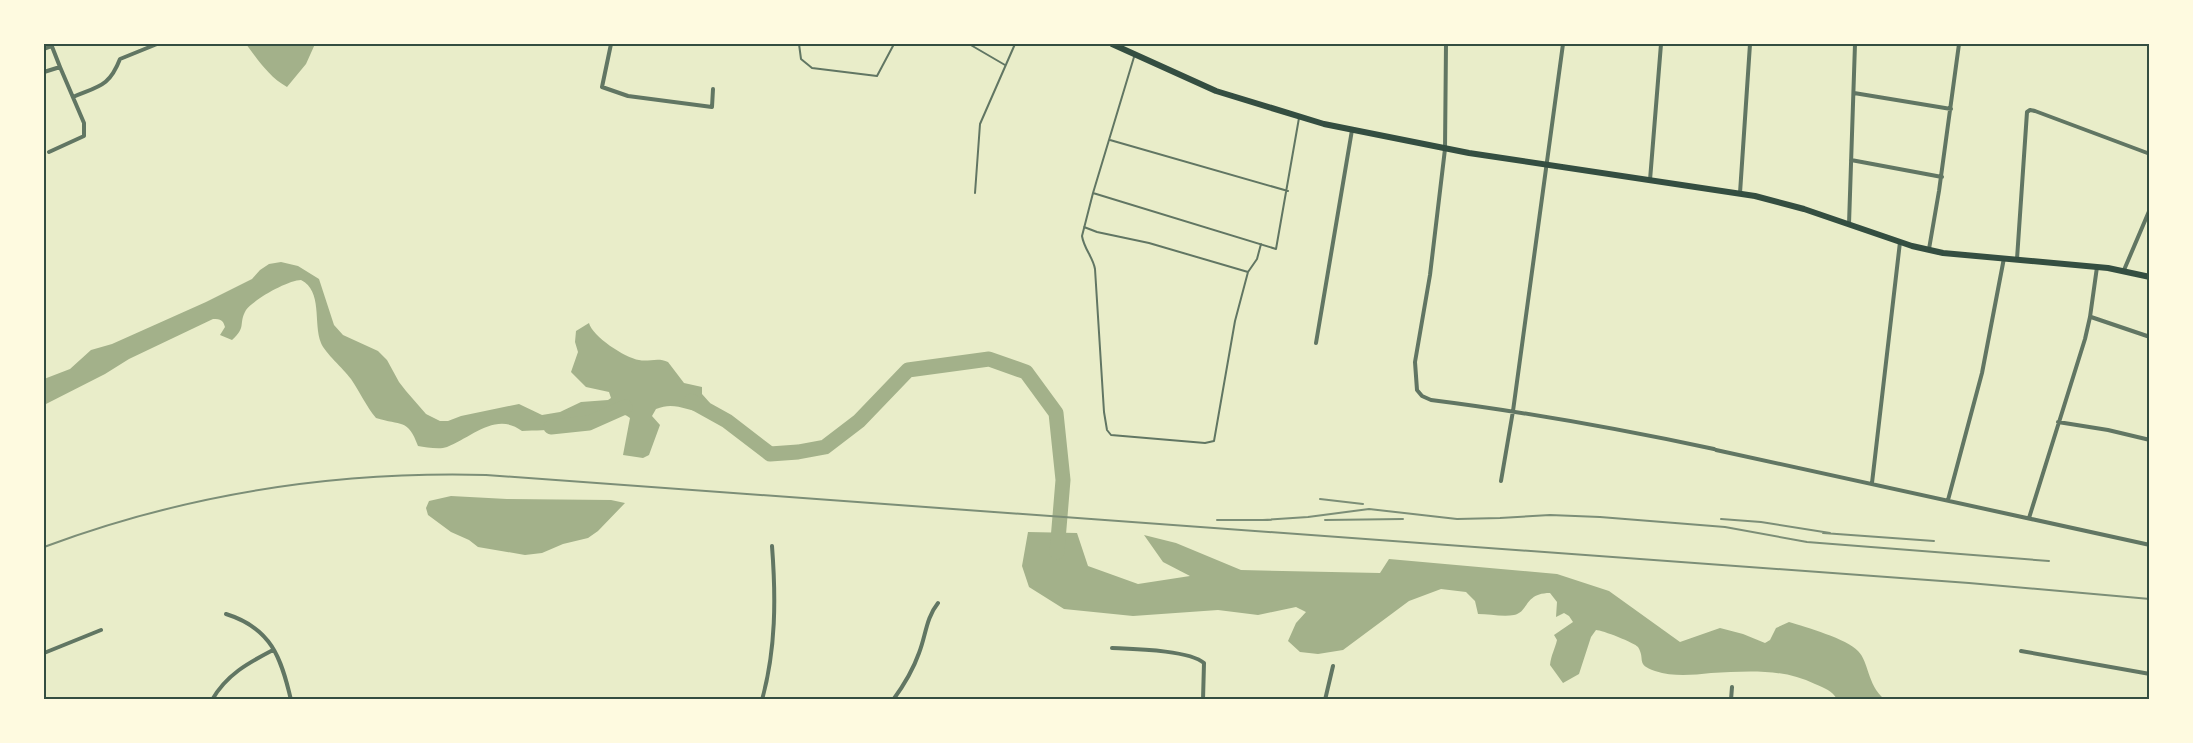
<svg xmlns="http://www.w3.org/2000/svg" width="2193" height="743" font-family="'Public Sans',sans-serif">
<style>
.water{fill:#a3b18a}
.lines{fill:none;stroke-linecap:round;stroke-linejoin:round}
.river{stroke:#a3b18a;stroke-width:15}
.service{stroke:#617663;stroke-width:2}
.minor{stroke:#617663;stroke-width:4}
.secondary{stroke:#344e41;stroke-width:6}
.rail{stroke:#7c8e77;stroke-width:2}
.neatline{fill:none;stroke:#344e41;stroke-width:2}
</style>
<rect width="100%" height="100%" fill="#e9edc9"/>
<path class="water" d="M246,44H315L306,64L287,87C269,77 258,60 246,44Z
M281,262L298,266L319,279L334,325L343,335L378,351L387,360L399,382L406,391L426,414L440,421H448L461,416L519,404L542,415L560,412L581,402L608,400L611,398L609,392L586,387L571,372L578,352L575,342L576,331L589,323C592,336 625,358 639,360C649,362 658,357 668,362L684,383L702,387V394L710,403L708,411C689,414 677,400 656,409L652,416L660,425L649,455L643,458L623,455L630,418C614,404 579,424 561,428C549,431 535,430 522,431C496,411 471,438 447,447C439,450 426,447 418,446C408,418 401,426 376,418C366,406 360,392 351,379C343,368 325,353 321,343C313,323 323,291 301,280C288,280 253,300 246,310C238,324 247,327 232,340L220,335L225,327C223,320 221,319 213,319L129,359L105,374L44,405V379L70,369L91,350L112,344L206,302L252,279L260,270L269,264Z
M451,496L507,499L611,500L625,503L598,531L588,538L563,544L542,553L525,555L478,547L469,540L451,532L428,515L426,508L429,501Z
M1028,532L1077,533L1088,566L1138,584L1190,576L1163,562L1144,535L1176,543L1241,570L1380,573L1389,559L1557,574L1609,591L1680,642L1720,628L1743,634L1765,643L1770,640L1776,628L1789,622C1806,627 1847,639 1858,651C1869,662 1867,684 1884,699H1837C1832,691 1825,688 1815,684C1782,668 1746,671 1711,673C1692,675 1674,677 1655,671C1635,664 1646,660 1638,647C1635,643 1602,630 1596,630L1591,637L1579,674L1563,683L1550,665C1551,655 1555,649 1557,640L1554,635L1573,622L1569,616L1564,613L1556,617L1557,602L1550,593C1524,593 1529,612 1514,615C1503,617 1489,614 1478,614L1475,601L1466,592L1441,589L1409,601L1343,650L1318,654L1300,652L1288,641L1296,623L1306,612L1296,607L1258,615L1218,610L1133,616L1064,609L1029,587L1022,566Z"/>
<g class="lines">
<path class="river" d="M691,401L727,421L770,454L798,452L825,447L859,421L908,370L989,359L1026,372L1056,413L1063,480L1057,552
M551,427L589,423L625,407"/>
<path class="service" d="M799,44L801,59L812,68L877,76L894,44
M969,44L1005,65
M1134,57L1093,193L1082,236C1084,249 1093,257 1095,269L1104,412L1107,430L1111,435L1205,443L1214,441L1235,321L1248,272L1257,259L1261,244
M1110,140L1288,191
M975,193L980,124L1015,44
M1093,193L1276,249L1299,118
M1084,227L1097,232L1149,243L1248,272"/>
<path class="minor" d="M51,44L60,67
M611,44L602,87L628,96L712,107L713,89
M1446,44L1445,149L1430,275L1415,362L1417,390L1422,396L1431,400C1526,412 1620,429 1714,449
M44,49L52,46
M44,72L60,67L84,123V136L49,152
M1854,93L1951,109
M73,97C99,86 109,87 120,59L157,44
M1851,160L1942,177
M1650,180L1661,44
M1740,193L1750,44
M1849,224L1855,44
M1929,249L1939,191L1959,44
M2017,259L2027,112L2030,110L2035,111L2150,154
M2124,270L2150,209
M2091,317L2150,337
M1316,343L1352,130
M2058,422L2108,430L2150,440
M1716,450L2150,545
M1501,481L1513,411L1563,44
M1872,483L1900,242
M1948,500L1982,373L2004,258
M2029,518L2085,339L2090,317L2097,267
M226,614C271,628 281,657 291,700
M1112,648C1133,649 1189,650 1204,663L1203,700
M2021,651L2150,674
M44,653L101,630
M212,700C226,675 248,663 273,650
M762,700C776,649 776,598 772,546
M893,700C904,685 913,670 919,653C926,635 926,618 938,603
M1325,700L1333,666
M1731,700L1732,687"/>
<path class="secondary" d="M1112,44L1216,91L1324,124L1469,153L1755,196L1804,209L1912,246L1943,253L2108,268L2150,277"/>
<path class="rail" d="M1320,499L1363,504
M1721,519L1761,522L1830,533
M1217,520H1271
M1263,520L1308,517L1369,509L1457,519L1500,518L1550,515L1600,517L1725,527L1807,542L2049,561
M1325,520L1403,519
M1823,533L1934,541
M44,547C186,494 334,471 486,475L1969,583L2150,599"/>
</g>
<rect width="2193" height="743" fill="none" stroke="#fefae0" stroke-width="90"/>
<rect x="45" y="45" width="2103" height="653" class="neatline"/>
</svg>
